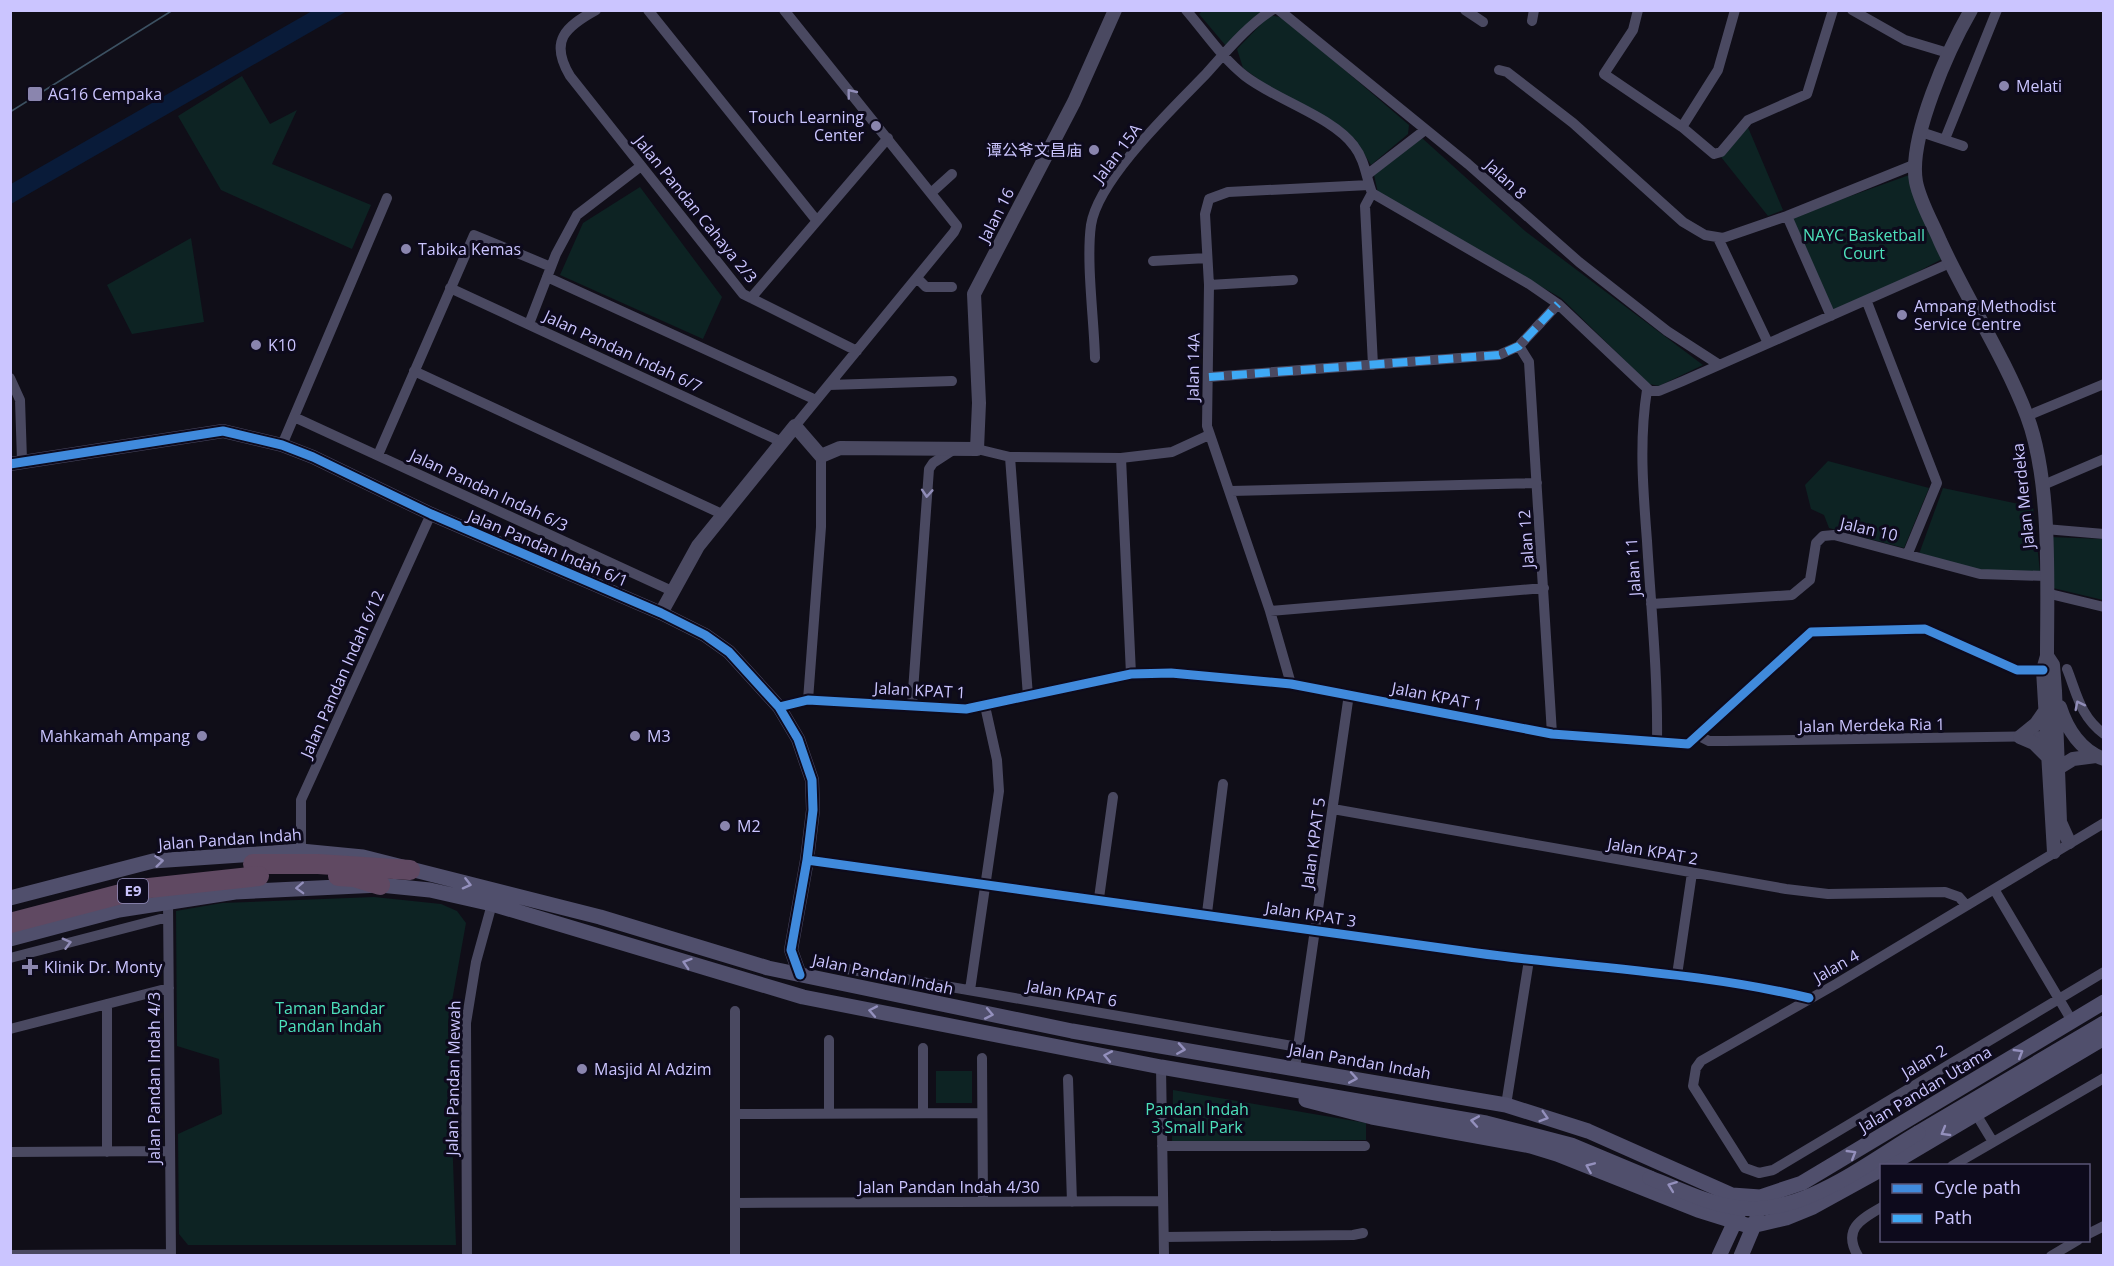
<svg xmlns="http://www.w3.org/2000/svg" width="2114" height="1266" font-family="'Open Sans','Noto Sans SC',sans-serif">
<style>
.green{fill:#0d2323}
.water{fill:#091b39}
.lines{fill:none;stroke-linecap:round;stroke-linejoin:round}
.minor{stroke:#4a4961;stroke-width:10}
.tertiary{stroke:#4a4961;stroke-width:14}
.secondary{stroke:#504f6c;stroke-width:15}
.motorway{stroke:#604962;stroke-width:20}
.tram{stroke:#3c5162;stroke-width:1.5}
.secondary-bridge{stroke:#504f6c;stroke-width:15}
.motorway-bridge{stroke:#604962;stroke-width:20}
.quiet{stroke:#3fa9f5;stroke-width:8;stroke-dasharray:15 8;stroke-linecap:butt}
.cycleway-casing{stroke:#0d0a1c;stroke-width:13}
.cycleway{stroke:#408adc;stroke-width:9}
.oneway{stroke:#918db8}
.oneway2{stroke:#9490bd}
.poi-dot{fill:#8a85ae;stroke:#0d0a1c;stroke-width:2}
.labels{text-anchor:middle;stroke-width:6;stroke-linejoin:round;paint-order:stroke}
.shield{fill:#0d0a1c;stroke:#928dbb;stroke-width:1.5}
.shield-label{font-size:15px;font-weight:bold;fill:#cbc5ff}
.poi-label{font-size:16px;fill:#cbc5ff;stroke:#0d0a1c;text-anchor:start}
.street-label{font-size:16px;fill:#cbc5ff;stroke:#0d0a1c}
.park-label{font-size:16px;fill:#4de2bc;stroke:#0d0a1c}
</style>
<rect width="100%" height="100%" fill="#100e18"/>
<path class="green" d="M1202,11H1263L1226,46L1199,14Z
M1270,15L1284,18L1409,125L1408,134L1371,165L1355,139L1276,92L1243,68L1237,49Z
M242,76L270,124L297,110L272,164L371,205L352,249L221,190L178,116Z
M1747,125L1783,210L1768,216L1721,157Z
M1422,138L1525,231L1703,365L1659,386L1649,384L1561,298L1378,193L1374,175Z
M1912,174L1942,259L1868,298L1834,312L1792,217Z
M640,187L722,297L703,339L560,275L583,223Z
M191,238L204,322L132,334L107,285Z
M1828,461L1929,488L1904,548L1829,528L1824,515L1811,509L1805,485Z
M1943,488L2033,507L2040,572L1981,571L1919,554Z
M2050,537L2103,539V600L2053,588Z
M374,897L441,904L457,911L466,923L448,1023L456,1245H188L179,1234L178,1134L222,1114L219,1059L177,1046L176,911L222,903Z
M936,1071H972V1103H936Z
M1173,1090L1366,1123V1140L1172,1143Z"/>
<path class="water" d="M312,11H347L11,204V184Z"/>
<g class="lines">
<path class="minor" d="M596,10C565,27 549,41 570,76L743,294L857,351
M648,10L817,221
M784,10L957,226L954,232L795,426
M1186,10C1205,32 1222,58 1245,76C1276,100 1333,117 1354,146C1365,160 1366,177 1372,193L1529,284L1558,304L1650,391H1659L1683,381L1950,263
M1279,10L1468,164L1579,262L1667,331L1718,364
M1465,10L1483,22
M1638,10L1633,30L1604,74L1682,127L1714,154L1721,152L1748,120L1807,94L1833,10
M1852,10L1905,40L1948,53
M1532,21L1534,10
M1499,70L1507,72L1573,123L1683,222L1705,235L1723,238L1787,216L1916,164
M1682,127L1718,70L1735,10
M1921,132L1963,146
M1945,139L1997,10
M1368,174L1425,130
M931,193L952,174
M1372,193L1365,206L1373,365
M1787,216L1831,316
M1718,238L1768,343
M1153,261L1207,258
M547,277L816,400
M917,278L926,287H952
M1209,285L1293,280
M450,288L782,442
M751,298L888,138
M1867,302L1937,483L1908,553
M529,324L556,254L577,215L641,166
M1519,346L1529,362L1552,734
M1095,358C1094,319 1086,262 1091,225C1098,179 1173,108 1206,74C1225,53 1247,26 1272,10
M414,371L722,514
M1209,377L1499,355L1519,346L1558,304
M10,378L20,400L22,460
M829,385L952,381
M1647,390C1639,440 1643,490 1647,541C1651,608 1658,675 1657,742
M2027,416L2104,384
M294,417L672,591
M282,445L387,198
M977,449L1010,457L1121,458L1172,452L1209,435
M378,455L474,235L551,267
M1010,457L1028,696
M1121,458L1131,674
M2041,486L2104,459
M1231,491L1537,483
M2045,529L2104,534
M2046,593L2104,607
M1651,604L1792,595L1810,580L1816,543L1823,536L1834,535L1980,574L2046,576
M1270,611L1544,588
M2067,669C2077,694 2080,716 2104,734
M1291,684L1270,611L1207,426L1209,285L1205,214L1209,199L1228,192L1369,185
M808,700L821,527V456
M912,705L929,469L933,463L953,450
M779,707L808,700L966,709L1131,674L1171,673L1291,684L1552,734L1688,744L1811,632L1925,629L2017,670H2043
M1699,736L1709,741H1725L2047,736
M1333,809L1786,889L1828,894L1945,892L1959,897L1966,905
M2104,823L1836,984L1701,1061L1696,1068L1693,1086L1745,1168L1759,1173L1773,1170L2104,972
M301,851V800L431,514
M807,860C1031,889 1254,922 1477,953C1587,968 1700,972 1809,998
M1994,889L2072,1021
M1099,898L1113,797
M168,901L171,1256
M1207,913L1223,784
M10,958L168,917
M841,968L1298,1047
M1677,975L1692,873
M970,990L999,791L997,760L985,706
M107,1004V1152
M735,1011V1256
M10,1029L169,988
M829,1040V1114
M923,1048V1113
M982,1058L983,1202
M1161,1067L1164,1256
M1295,1068L1349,694
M1068,1079L1072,1202
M1506,1105L1529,960
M735,1114L982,1113
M1976,1114L1993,1142
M1162,1146H1365
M10,1152L170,1151
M1952,1166L2104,1078
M735,1203L1163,1201
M2088,1234L2104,1226
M1164,1237L1353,1235L1363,1233
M10,1255L171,1254
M467,1256L466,1023L476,962L492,904
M1858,1256C1842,1229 1861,1219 1882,1207
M2051,1256L2078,1240"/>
<path class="tertiary" d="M1971,10C1949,48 1908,138 1916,182C1920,202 1932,222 1940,241C1967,300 2004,356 2027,416C2052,482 2047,585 2047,656L2043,670L2054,852
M10,464L223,431L282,445L313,457L431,514L661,613L705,635L729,652L779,707L798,739L812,780L813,810L807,860L791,950L800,975
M661,613L698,546L795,426L821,456L840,448L977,449L979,403L974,294L1074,102L1115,10
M2047,656L2053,665L2055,691L2060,822L2069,842
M2060,707C2067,729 2081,751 2104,759
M2020,737L2036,724L2045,711
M2020,737L2034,743L2048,757
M2060,767L2073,759L2096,756"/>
<path class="secondary" d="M10,898L153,861L301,851L363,857L600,917L768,968L1072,1031L1506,1105L1588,1131L1732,1195L1760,1197L1802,1183L2104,1002
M10,939L119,910L235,892L380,885L430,890L492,904L803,997L1161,1067L1486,1123L1571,1145L1650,1178
M1306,1100L1372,1117L1531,1146L1557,1154L1698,1210L1746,1225H1756L1786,1218L1813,1207L1882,1169
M1918,1133L2104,1023
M1888,1166L2104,1038
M1719,1256L1738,1215
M1741,1256L1757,1218"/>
<path class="motorway" d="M253,864H318L410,870
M338,876L354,877L380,885"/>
<path class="tram" d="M10,112L173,10"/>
<path class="secondary-bridge" d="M1650,1178C1677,1188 1704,1202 1733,1207C1798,1219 1864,1165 1918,1133"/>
<path class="motorway-bridge" d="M10,923L140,889L259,876"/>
<path class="quiet" d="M1209,377L1499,355L1519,346L1558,304"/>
<defs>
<path id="cycleway" d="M10,464L223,431L282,445L313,457L431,514L661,613L705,635L729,652L779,707L798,739L812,780L813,810L807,860L791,950L800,975
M779,707L808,700L966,709L1131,674L1171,673L1291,684L1552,734L1688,744L1811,632L1925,629L2017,670H2043
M807,860C1031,889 1254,922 1477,953C1587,968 1700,972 1809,998"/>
</defs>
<use href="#cycleway" class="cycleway-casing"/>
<use href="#cycleway" class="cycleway"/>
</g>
<defs><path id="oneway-chevron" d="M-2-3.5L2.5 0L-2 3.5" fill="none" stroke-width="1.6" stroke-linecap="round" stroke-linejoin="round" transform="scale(1.5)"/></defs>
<g class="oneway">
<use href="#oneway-chevron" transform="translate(851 93) rotate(-129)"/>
<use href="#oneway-chevron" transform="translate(927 493) rotate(94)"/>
<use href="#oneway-chevron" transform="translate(2079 705) rotate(-117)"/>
<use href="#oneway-chevron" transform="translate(67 943) rotate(-15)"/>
</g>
<g class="oneway2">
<use href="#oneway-chevron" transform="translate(159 861) rotate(-6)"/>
<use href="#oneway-chevron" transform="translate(467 884) rotate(14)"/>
<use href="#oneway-chevron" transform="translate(300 888) rotate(178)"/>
<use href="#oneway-chevron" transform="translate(687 963) rotate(-162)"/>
<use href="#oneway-chevron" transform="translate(873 1011) rotate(-169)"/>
<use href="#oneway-chevron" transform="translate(989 1014) rotate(11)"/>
<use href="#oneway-chevron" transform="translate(1181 1049) rotate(9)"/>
<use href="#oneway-chevron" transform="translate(2019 1053) rotate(-31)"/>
<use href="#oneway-chevron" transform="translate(1108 1056) rotate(-169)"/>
<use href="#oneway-chevron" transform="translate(1353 1078) rotate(10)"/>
<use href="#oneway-chevron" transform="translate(1544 1117) rotate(17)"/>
<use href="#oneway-chevron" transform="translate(1475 1121) rotate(-170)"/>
<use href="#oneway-chevron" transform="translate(1945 1132) rotate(150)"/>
<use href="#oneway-chevron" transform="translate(1852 1154) rotate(-31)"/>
<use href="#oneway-chevron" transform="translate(1590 1167) rotate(-157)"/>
<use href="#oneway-chevron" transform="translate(1672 1186) rotate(-159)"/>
</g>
<g class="poi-dot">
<circle cx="2004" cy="86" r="6"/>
<rect x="27" y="86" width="16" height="16" rx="3"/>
<circle cx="876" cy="126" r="6"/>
<circle cx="1094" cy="150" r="6"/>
<circle cx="406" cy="249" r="6"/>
<circle cx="1902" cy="315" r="6"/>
<circle cx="256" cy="345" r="6"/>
<circle cx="202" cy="736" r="6"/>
<circle cx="635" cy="736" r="6"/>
<circle cx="725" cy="826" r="6"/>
<path d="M27 958h6v6h6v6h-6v6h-6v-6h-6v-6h6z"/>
<circle cx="582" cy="1069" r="6"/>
</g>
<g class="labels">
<rect class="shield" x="118" y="879" width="30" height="24" rx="4.5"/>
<g class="shield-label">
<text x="133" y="896">E9</text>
</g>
<g class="poi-label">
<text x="2016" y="92">Melati</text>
<text x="48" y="100">AG16 Cempaka</text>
<text x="864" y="123" text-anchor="end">Touch Learning<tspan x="864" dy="18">Center</tspan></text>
<text x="1082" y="156" text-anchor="end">谭公爷文昌庙</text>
<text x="418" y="255">Tabika Kemas</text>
<text x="1914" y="312">Ampang Methodist<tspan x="1914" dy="18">Service Centre</tspan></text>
<text x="268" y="351">K10</text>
<text x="190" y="742" text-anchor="end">Mahkamah Ampang</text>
<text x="647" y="742">M3</text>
<text x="737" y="832">M2</text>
<text x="44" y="973">Klinik Dr. Monty</text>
<text x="594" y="1075">Masjid Al Adzim</text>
</g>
<g class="street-label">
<text transform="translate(1117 153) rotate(-53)" y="6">Jalan 15A</text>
<text transform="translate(1506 179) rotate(43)" y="6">Jalan 8</text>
<text transform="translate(696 209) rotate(51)" y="6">Jalan Pandan Cahaya 2/3</text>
<text transform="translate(996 215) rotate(-63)" y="6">Jalan 16</text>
<text transform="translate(623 351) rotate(25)" y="6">Jalan Pandan Indah 6/7</text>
<text transform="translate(1193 367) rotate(-89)" y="6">Jalan 14A</text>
<text transform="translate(489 490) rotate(25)" y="6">Jalan Pandan Indah 6/3</text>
<text transform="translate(2023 496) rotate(-96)" y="6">Jalan Merdeka</text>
<text transform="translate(1869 529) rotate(13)" y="6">Jalan 10</text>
<text transform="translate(1526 539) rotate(-94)" y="6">Jalan 12</text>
<text transform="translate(548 548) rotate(23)" y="6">Jalan Pandan Indah 6/1</text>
<text transform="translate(1633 567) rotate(-94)" y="6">Jalan 11</text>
<text transform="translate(342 674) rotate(-66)" y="6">Jalan Pandan Indah 6/12</text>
<text transform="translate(920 690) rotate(3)" y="6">Jalan KPAT 1</text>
<text transform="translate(1437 696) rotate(11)" y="6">Jalan KPAT 1</text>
<text transform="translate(1872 725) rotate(-1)" y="6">Jalan Merdeka Ria 1</text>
<text transform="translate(230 839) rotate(-4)" y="6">Jalan Pandan Indah</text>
<text transform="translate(1313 843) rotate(-82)" y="6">Jalan KPAT 5</text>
<text transform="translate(1653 851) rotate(10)" y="6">Jalan KPAT 2</text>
<text transform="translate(1311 914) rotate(9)" y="6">Jalan KPAT 3</text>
<text transform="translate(1836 966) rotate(-30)" y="6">Jalan 4</text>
<text transform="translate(883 974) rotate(12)" y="6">Jalan Pandan Indah</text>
<text transform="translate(1072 993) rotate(10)" y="6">Jalan KPAT 6</text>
<text transform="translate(1360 1061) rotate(10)" y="6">Jalan Pandan Indah</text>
<text transform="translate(1924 1061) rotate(-31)" y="6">Jalan 2</text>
<text transform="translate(154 1078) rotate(-90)" y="6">Jalan Pandan Indah 4/3</text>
<text transform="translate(453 1078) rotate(-89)" y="6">Jalan Pandan Mewah</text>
<text transform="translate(1925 1089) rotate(-31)" y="6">Jalan Pandan Utama</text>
<text x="949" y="1193">Jalan Pandan Indah 4/30</text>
</g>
<g class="park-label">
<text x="1864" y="241">NAYC Basketball<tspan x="1864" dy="18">Court</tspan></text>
<text x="330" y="1014">Taman Bandar<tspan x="330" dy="18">Pandan Indah</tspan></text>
<text x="1197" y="1115">Pandan Indah<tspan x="1197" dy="18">3 Small Park</tspan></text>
</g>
</g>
<rect width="2114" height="1266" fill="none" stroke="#cbc5ff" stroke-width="24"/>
<rect x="1880" y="1164" width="210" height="78" fill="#0d0a1c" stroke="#595577" stroke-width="1.5"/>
<rect x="1892" y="1184" width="30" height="9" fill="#408adc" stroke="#595577" stroke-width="1.5"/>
<text x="1934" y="1194" font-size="18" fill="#cbc5ff">Cycle path</text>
<rect x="1892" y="1214" width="30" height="9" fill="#3fa9f5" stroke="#595577" stroke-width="1.5"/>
<text x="1934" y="1224" font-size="18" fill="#cbc5ff">Path</text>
</svg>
